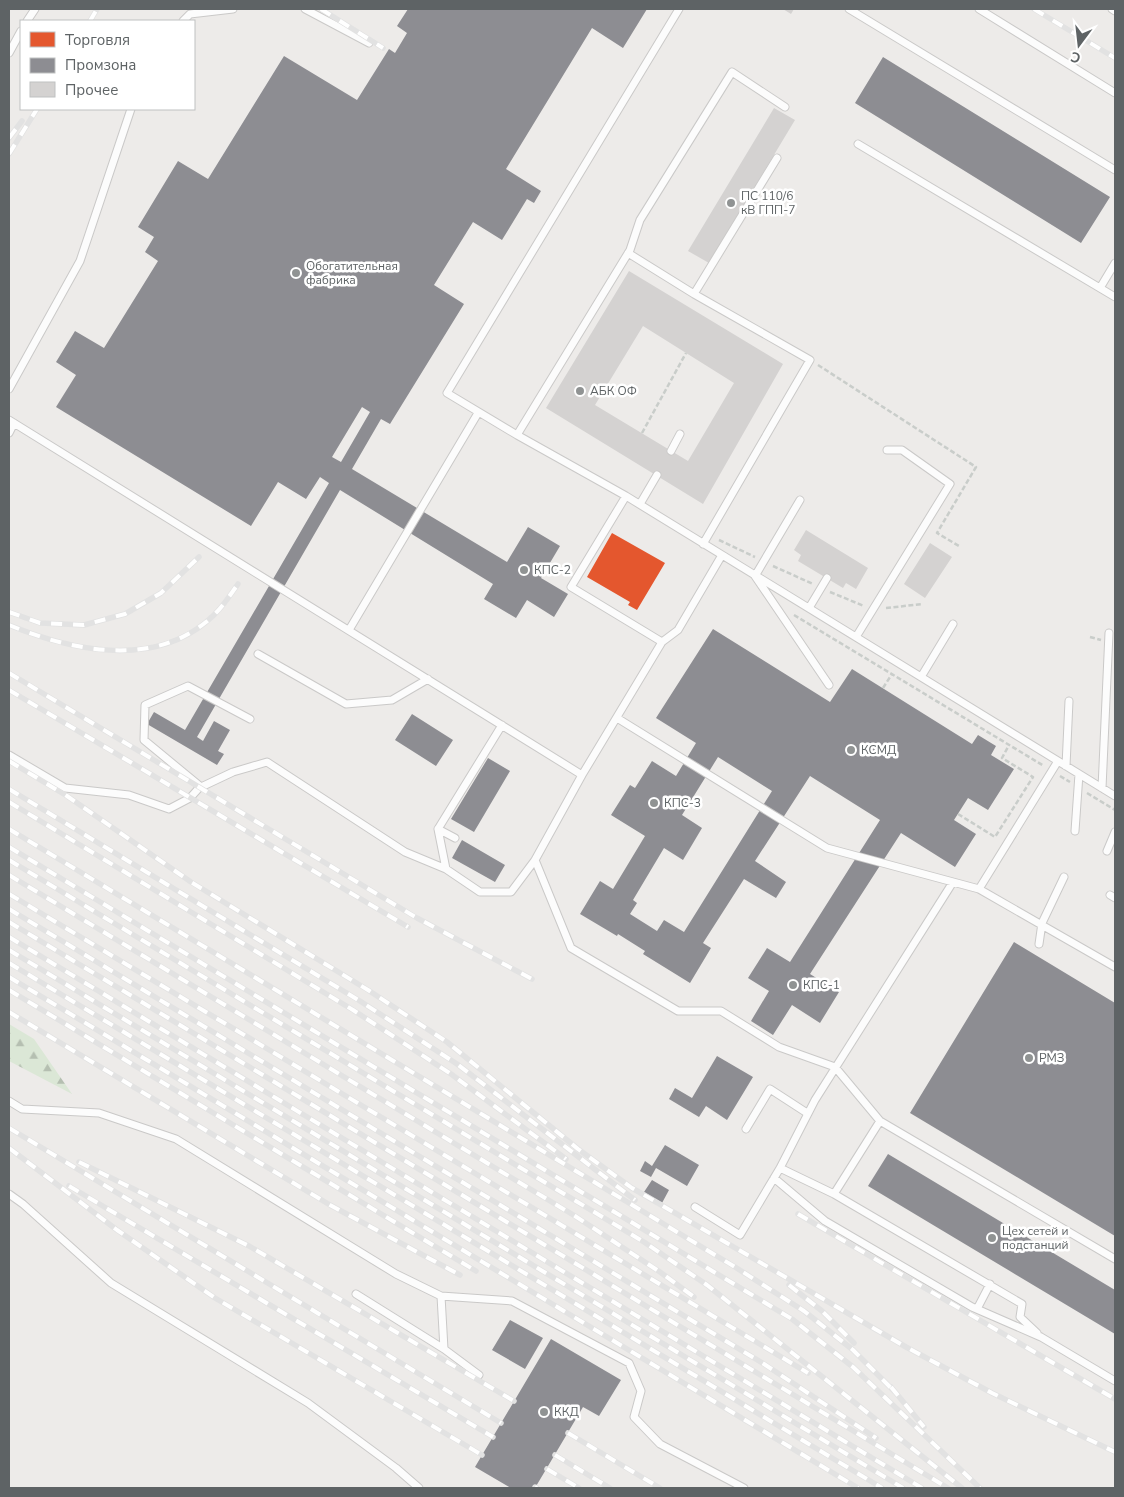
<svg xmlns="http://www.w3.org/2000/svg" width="1124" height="1497" font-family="'Nunito Sans',sans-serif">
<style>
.forest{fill:url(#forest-firs)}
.shops{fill:#e4572e}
.industry{fill:#8d8d92;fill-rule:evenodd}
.building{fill:#d4d2d1;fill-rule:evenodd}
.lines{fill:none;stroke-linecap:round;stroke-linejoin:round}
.service-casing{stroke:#cac9c8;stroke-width:9}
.path{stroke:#c9cdca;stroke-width:2.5;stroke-dasharray:5 2.5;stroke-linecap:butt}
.service{stroke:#fcfcfc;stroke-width:7}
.rail-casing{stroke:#e2e2e2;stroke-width:5.5}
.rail{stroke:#fff;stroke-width:4;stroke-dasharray:11;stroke-linecap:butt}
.poi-dot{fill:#909393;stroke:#fff;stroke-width:2}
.labels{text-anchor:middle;stroke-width:5;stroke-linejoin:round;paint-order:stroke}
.poi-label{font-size:12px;fill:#5e6365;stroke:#fff;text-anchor:start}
</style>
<defs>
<pattern id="forest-firs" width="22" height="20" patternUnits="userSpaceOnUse" patternTransform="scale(1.25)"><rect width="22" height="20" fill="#dbe7d6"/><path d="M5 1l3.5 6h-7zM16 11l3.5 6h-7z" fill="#b5bfb1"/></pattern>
</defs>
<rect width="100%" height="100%" fill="#edebe9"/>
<path class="forest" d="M9,1024L34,1039L72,1094L9,1061Z"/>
<path class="shops" d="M612,533L665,563L637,610L628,605L630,602L587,577Z"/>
<path class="industry" d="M408,9H647L623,48L592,28L506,169L541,191L534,203L527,199L502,240L473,222L434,285L464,304L390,424L381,419L352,469L507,562L528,527L560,546L541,578L568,594L554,617L527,600L516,618L484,599L493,584L340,490L197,737L203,741L214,721L230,730L218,751L224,754L217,765L147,724L154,712L185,730L329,483L320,477L306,499L278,482L251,526L56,407L76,375L56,362L75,331L104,348L158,261L145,252L154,237L138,227L178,161L208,179L284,56L357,100L389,49L395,53L407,33L397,26ZM362,407L370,412L341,462L332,457Z
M883,57L1110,197L1081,243L855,103Z
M713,629L830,702L852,669L972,744L978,735L996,746L991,755L1014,769L988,810L968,798L954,820L976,834L955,867L901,833L810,974L839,992L820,1023L792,1005L773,1035L751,1021L769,991L748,978L767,948L790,962L880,820L810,776L755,861L786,882L776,898L744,879L703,943L711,948L690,983L643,954L645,951L618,934L617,936L580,914L600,881L613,889L645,836L611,815L630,785L635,788L652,761L676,776L696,743L656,718ZM718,757L772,791L684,932L664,920L657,931L630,914L637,903L633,900L664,848L683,860L702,828L682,815Z
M412,714L453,740L436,766L395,740Z
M488,758L510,771L474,832L451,819Z
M462,840L505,865L495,882L452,858Z
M1014,942L1115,1003V1236L910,1113Z
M717,1056L753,1077L727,1120L706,1106L699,1117L669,1099L675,1088L692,1098Z
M665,1145L699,1165L687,1186L656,1168L651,1177L640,1171L645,1161L652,1166Z
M888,1154L1115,1290V1334L868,1186Z
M652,1180L669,1190L662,1203L644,1192Z
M510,1320L543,1338L525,1369L492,1350Z
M551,1339L621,1380L599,1416L583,1407L535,1488H511L475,1467Z"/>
<path class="building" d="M783,9H794L791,14Z
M774,108L795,120L709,263L688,251Z
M629,271L783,364L703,504L546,408ZM643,326L734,383L688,461L595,405Z
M806,530L868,568L856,589L846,583L843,588L798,561L801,555L794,550Z
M930,543L952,557L925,598L904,584Z"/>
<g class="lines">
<defs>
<path id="service" d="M305,9L369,43
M849,9L1115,170
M979,9L1115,93
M1112,9L1115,11
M27,21L35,9
M183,21L190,14L233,9
M9,53L21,31
M785,107L732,72L640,220L630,250L517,435L626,496L1115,796
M858,144L1115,297
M628,253L694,294L810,360L703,544
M1100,288L1115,263
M694,294L777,158
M9,389L80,261L131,109
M9,420L582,775
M9,433L14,423
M517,435L447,393L679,9
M671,451L680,434
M626,496L571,587L662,642
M800,500L755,576L829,685
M640,504L657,475
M809,608L827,578
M349,630L478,413
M856,637L950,484L902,450H887
M258,654L346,704L392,700L428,679
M921,677L953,624
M617,718L827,848L979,889L1058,761
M9,755L65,788L129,795L169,809L190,798L199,788L233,772L267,762L405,852L446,869
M1066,766L1069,701
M201,787L144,740L145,705L188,686L250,719
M1102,788L1109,633
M438,829L446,869L480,892H511L535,860L582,775L662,642L678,630L722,555
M1075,831L1079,774
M455,838L438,829L502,725
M1107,851L1115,832
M535,860L571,948L678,1011H721L779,1047L835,1067L880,1121L1115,1259
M979,889L1115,967
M1110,895L1115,898
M1039,944L1042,923L1064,877
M9,1101L22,1109L99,1113L176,1139L396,1274L441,1296L444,1349L479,1375
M746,1129L770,1089L807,1113
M780,1168L834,1194L1022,1304L1020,1317L1037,1333
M774,1178L825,1221L972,1307L1041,1337L1115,1381
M9,1194L23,1204L111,1283L308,1403L396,1468L419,1488
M834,1194L880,1121
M695,1207L740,1235L780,1168L815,1100L953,882
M356,1294L444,1349
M441,1296L512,1301L629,1363L641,1391L634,1417L660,1444L744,1488
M977,1309L990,1284"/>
</defs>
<use href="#service" class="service-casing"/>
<path class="path" d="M818,365L976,467L937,533L959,546
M642,433L686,353
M719,540L755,557
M773,566L813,584
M830,592L864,606
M886,608L923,604
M794,615L1044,766
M1090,637L1101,640
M883,688L892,674
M1060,776L1070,782
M1087,793L1115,810
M958,814L995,837L1033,777L1002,758L1009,745"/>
<use href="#service" class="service"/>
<defs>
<path id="rail" d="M321,9L383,48
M1034,9L1115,58
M90,21L97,9
M9,138L22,121
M9,154L37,109
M9,612L40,623L84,625L125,614L161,593L199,557
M9,625C70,650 150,668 206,622C220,611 228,598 238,584
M9,673L417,918L532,979
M9,690L408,927
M9,761L67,796L191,882L368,990L447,1042L578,1149L632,1188L906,1347L992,1393L1115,1452
M9,789L360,1001L457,1064L635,1200
M9,802L353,1010L451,1074L566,1159
M9,829L735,1267L804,1311L853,1350L895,1392
M9,847L792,1319L853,1367L980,1488
M9,860L644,1242L707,1285L962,1488
M9,875L575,1216L660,1272L694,1297
M9,894L808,1373
M9,909L764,1364L876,1438
M9,922L948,1488
M9,937L922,1488
M9,950L903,1488
M9,963L882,1488
M9,977L858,1488
M9,990L476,1271
M9,1012L330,1205L460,1275
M9,1128L501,1423
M9,1148L117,1230L215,1298L482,1455
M79,1162L249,1246L514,1401
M69,1186L493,1437
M798,1214L1115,1399
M789,1285L822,1311L854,1343
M891,1387L924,1427
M568,1433L660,1488
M555,1455L610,1488
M547,1469L579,1488
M535,1487L537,1488"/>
</defs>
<use href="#rail" class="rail-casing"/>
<use href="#rail" class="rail"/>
</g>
<g class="poi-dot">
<circle cx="731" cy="203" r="5"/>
<circle cx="296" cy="273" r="5"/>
<circle cx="580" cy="391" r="5"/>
<circle cx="524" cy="570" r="5"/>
<circle cx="851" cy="750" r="5"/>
<circle cx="654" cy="803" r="5"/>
<circle cx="793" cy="985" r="5"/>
<circle cx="1029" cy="1058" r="5"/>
<circle cx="992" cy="1238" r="5"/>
<circle cx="544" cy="1412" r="5"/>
</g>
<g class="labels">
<g class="poi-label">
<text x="741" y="200">ПС 110/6<tspan x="741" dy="14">кВ ГПП-7</tspan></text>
<text x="306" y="270">Обогатительная<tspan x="306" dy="14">фабрика</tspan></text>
<text x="590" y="395">АБК ОФ</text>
<text x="534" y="574">КПС-2</text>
<text x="861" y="754">КСМД</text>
<text x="664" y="807">КПС-3</text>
<text x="803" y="989">КПС-1</text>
<text x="1039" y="1062">РМЗ</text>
<text x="1002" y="1235">Цех сетей и<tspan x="1002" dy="14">подстанций</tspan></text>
<text x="554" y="1416">ККД</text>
</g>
</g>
<rect width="1124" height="1497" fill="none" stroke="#5e6365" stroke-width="20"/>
<rect x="20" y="20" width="175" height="90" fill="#ffffff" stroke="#bfc1c1"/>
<rect x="30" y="32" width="25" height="15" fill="#e4572e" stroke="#bfc1c1"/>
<text x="65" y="45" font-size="15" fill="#5e6365">Торговля</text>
<rect x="30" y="58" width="25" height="15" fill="#8d8d92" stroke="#bfc1c1"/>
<text x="65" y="70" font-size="15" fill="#5e6365">Промзона</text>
<rect x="30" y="82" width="25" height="15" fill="#d4d2d1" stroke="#bfc1c1"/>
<text x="65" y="95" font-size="15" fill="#5e6365">Прочее</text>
<g transform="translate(1079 45) rotate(195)" stroke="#ffffff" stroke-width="4" paint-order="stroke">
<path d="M0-4L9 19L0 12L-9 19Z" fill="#5e6365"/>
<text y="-8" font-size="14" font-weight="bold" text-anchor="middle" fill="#5e6365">С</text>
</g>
</svg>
